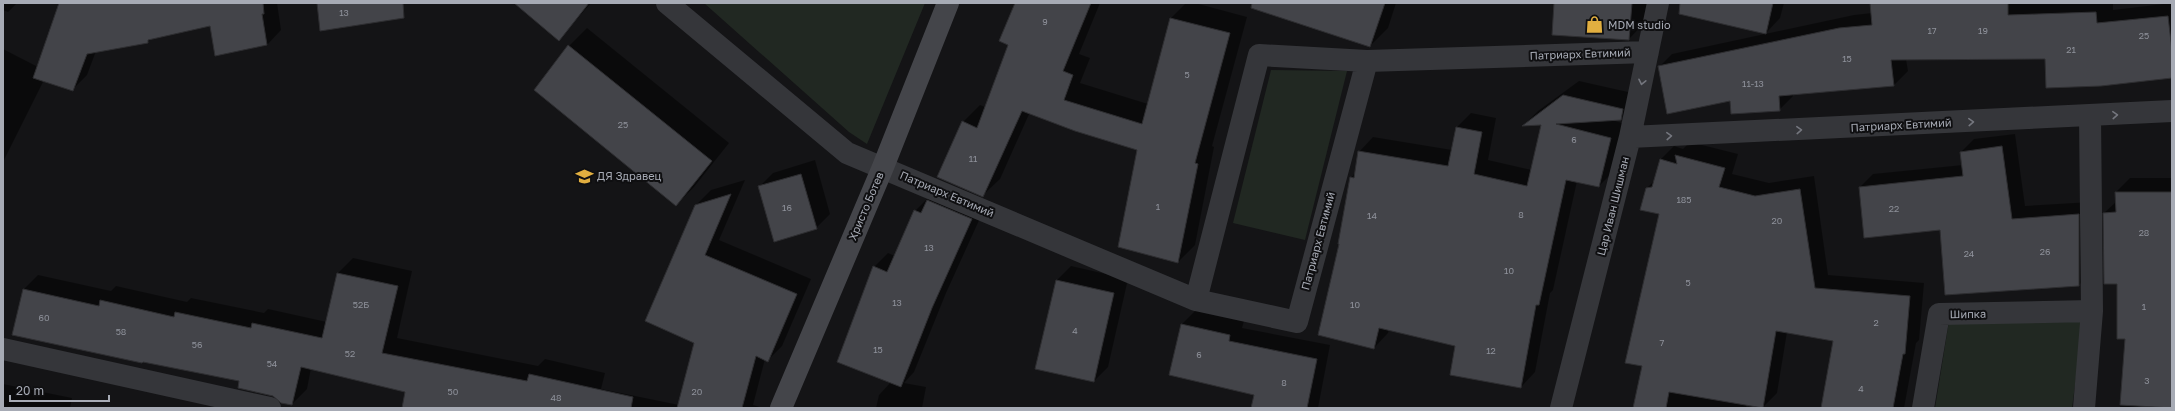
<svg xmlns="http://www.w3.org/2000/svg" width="2175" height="411" font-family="'Golos Text',sans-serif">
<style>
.green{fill:#212822}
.shadow{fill:#0007}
.building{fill:#434449;stroke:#2e2e31}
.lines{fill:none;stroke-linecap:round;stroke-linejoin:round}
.street{stroke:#35363a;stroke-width:22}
.secondary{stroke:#44454a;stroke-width:22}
.oneway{stroke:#74767e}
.labels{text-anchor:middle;stroke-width:4;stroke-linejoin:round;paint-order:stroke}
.number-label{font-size:9px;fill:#8e919a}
.poi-label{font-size:11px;fill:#a7abb5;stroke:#0f0f11;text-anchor:start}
.street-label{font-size:11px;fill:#a7abb5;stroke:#0f0f11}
</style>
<rect width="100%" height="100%" fill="#141416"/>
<path class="green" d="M704,3H925L867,144L849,132Z
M1271,70L1347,71L1305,240L1233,223Z
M2084,317L2072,408H1935L1949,321Z"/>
<path class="shadow" d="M3,3H17L8,12L3,10Z
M60,3H277L281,30L267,45L211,25L151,39L148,42L96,51L87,75L73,89L44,80L3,162V49L38,67Z
M516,3H591L559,39Z
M1016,3H1100L1079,54L1090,58L1080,83L1148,104L1171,18L1186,3H1195L1247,17L1212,146L1214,147L1195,245L1178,262L1138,149L1030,112L1000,179L983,195L963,122L980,105L985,107L1009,44Z
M1303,3H1396L1388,28L1370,46Z
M1555,3H1651L1650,17L1629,39Z
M1700,3H1784L1780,18L1766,33Z
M1871,3H2113V10L2172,3V77L2046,58L1906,59L1908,71L1894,85L1793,93V96L1779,110L1731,99L1667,113L1658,68L1672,54L1854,15L1872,13Z
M587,28L729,143L694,187L676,205L569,46Z
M1579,81L1637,94L1635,104L1620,119L1612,120L1625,124L1614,171L1599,186L1577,181L1553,290L1550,293L1535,372L1521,387L1456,345L1389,329L1388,333L1374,348L1341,244L1351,178L1355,173L1359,152L1373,137L1452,150L1457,127L1471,113L1496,118L1488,160L1532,170L1542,124L1524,125L1538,111Z
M2015,134L2025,206L2091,202L2092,272L2079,285L1941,228L1860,187L1873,174L1963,165L1961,152L1974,139Z
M1690,142L1738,154L1732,174L1769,183L1814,176L1828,275L1924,283L1919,340L1916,343L1904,408H1822L1834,340L1787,332L1777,393L1763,407L1747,404L1746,408H1634L1643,366L1660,214L1647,188L1655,180L1660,160L1674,146L1683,149Z
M815,160L830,214L816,228L759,187L773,173Z
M2130,178H2172V408H2120L2126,338L2104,213L2117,201L2116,192Z
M745,180L719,240L811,279L782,346L768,360L765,359L753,405L763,408H403L406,391L311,368L307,389L292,404L240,380L23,290L38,275L111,291L116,286L187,302L191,298L264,313L268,309L327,322L338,273L353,258L412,271L397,338L538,366L545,359L605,373L601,389L679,405L695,342L696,205L711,190Z
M929,197L986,205L946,293L914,372L904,383L926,387L922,408H876L879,395L891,382L874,267L888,253L895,256L915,211Z
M1071,266L1128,279L1108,367L1094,381L1057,280Z
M1196,310L1244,321L1242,328L1330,345L1318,408H1252L1255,394L1170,374L1182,324Z
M3,384L72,398L70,408H3Z"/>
<path class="building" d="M59,3H263L264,14H262L267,45L215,56L210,26L148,40V43L87,54L73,91L33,78Z
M317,3H403L404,18L320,31Z
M514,3H589L559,41Z
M1015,3H1091L1063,71L1073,75L1064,100L1142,124L1170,18L1230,33L1195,163L1198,164L1178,263L1118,247L1137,150L1075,131L1022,111L983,197L937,177L962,121L977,128L1008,45L999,41Z
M1252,3H1385L1370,47L1251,8Z
M1554,3H1632L1629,40L1552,35Z
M1680,3H1773L1766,34L1679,14Z
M1870,3H2008V15L2096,12L2097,23L2168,16L2172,51V78L2101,86L2046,88L2045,59L1891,60L1894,86L1779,96L1780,111L1731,114L1730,101L1667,114L1658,66L1839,28L1872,25Z
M568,45L712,161L676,206L534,90Z
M1563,95L1623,109L1621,120L1556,124L1611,138L1599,187L1566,180L1539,305H1536L1521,388L1450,375L1455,346L1379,328L1374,349L1318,335L1339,244H1338L1350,177L1354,178L1358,151L1448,166L1456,127L1482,132L1474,174L1527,186L1541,125L1522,126Z
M2002,146L2012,219L2079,214V286L1945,295L1940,230L1864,238L1859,187L1963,176L1960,152Z
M1675,155L1725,168L1719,187L1755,196L1800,189L1815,288L1910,296L1905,354H1903L1893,408H1821L1833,341L1776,331L1763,408L1669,392L1666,408H1633L1642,366L1625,363L1659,214L1640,210L1646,188L1652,187L1660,159L1677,164Z
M801,174L817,229L774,242L758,186Z
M2115,192H2172V408L2120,405L2125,339H2117V284H2104L2103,213L2116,212Z
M731,194L705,255L797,294L768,362L756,356L742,408H677L694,343L645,321L695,205Z
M927,200L972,219L932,308L901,387L837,362L873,266L887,272L914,210L921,213Z
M337,273L398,286L382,353L527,381L529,374L633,397L631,408H402L405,392L301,367L292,405L281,403L273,396L238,388L239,381L143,362L142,363L12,335L23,289L99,306L100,300L174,317L175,312L251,328L252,323L322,338Z
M1056,280L1114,293L1094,382L1035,369Z
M1181,324L1230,335L1229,341L1317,359L1307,408H1251L1254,395L1169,375Z"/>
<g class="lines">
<path class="street" d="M667,3L847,153L1196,300L1297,322L1367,61
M1630,137L2172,111
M1196,300L1259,55L1367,61L1648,52
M3,349L270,408
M1561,408L1630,137L1658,3
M1923,408L1939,314L2092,311
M2084,408L2092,311L2090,116"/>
<path class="secondary" d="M781,408L883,167L948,3"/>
</g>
<defs><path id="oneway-chevron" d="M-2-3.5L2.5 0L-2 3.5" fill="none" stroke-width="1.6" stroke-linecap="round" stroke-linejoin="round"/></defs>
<g class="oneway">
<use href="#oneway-chevron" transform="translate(1642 82) rotate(102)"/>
<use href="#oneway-chevron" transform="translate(2115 115) rotate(-3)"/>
<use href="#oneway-chevron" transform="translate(1971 122) rotate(-3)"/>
<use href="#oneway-chevron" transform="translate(1799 130) rotate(-3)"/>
<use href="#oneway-chevron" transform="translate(1669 136) rotate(-3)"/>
</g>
<defs>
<symbol id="shop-bare" viewBox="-9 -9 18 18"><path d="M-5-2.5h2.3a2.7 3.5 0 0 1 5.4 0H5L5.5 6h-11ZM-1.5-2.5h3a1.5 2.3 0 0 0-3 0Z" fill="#e2af40" stroke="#0f0f11" stroke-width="2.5" paint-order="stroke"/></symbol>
<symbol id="school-bare" viewBox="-9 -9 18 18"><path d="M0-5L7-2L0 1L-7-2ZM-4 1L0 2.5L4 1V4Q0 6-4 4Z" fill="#e2af40" stroke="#0f0f11" stroke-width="2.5" paint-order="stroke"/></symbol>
</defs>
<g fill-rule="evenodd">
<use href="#shop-bare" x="1582" y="12" width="25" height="25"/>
<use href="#school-bare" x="572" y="164" width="25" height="25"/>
</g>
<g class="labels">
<g class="number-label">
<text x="344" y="16">13</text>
<text x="1045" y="25">9</text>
<text x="1932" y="34">17</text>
<text x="1983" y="34">19</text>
<text x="2144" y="39">25</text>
<text x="2071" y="53">21</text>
<text x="1847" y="62">15</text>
<text x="1187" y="78">5</text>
<text x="1753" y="87">11-13</text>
<text x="623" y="128">25</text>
<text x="1574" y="143">6</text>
<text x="973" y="162">11</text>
<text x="1684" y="203">185</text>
<text x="1158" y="210">1</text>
<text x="787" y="211">16</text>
<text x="1894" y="212">22</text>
<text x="1521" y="218">8</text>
<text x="1372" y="219">14</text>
<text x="1777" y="224">20</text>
<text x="2144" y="236">28</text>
<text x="929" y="251">13</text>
<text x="2045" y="255">26</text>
<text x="1969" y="257">24</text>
<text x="1509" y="274">10</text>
<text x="1688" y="286">5</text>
<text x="897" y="306">13</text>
<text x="361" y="308">52Б</text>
<text x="1355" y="308">10</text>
<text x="2144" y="310">1</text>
<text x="44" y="321">60</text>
<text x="1876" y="326">2</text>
<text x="1075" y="334">4</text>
<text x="121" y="335">58</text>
<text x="1662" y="346">7</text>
<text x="197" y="348">56</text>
<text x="878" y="353">15</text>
<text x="1491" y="354">12</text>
<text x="350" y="357">52</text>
<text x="1199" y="358">6</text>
<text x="272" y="367">54</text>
<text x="2147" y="384">3</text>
<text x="1284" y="386">8</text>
<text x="1861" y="392">4</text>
<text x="453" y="395">50</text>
<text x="697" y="395">20</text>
<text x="556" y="401">48</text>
</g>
<g class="poi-label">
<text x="1608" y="29">MDM studio</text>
<text x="597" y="180">ДЯ Здравец</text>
</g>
<g class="street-label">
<text transform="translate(1580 54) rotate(-2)" y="4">Патриарх Евтимий</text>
<text transform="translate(1901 125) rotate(-3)" y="4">Патриарх Евтимий</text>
<text transform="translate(947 194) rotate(23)" y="4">Патриарх Евтимий</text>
<text transform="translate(866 206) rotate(-67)" y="4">Христо Ботев</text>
<text transform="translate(1613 206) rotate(-76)" y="4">Цар Иван Шишман</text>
<text transform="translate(1318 241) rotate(-75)" y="4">Патриарх Евтимий</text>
<text transform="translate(1968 314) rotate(-1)" y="4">Шипка</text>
</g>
</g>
<rect width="2175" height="411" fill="none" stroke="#a7abb5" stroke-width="8"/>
<path d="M10 395v6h99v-6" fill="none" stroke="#a7abb5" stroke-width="2"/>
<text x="16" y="395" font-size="12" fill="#a7abb5" stroke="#0f0f11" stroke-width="3" paint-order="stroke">20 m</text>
</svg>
